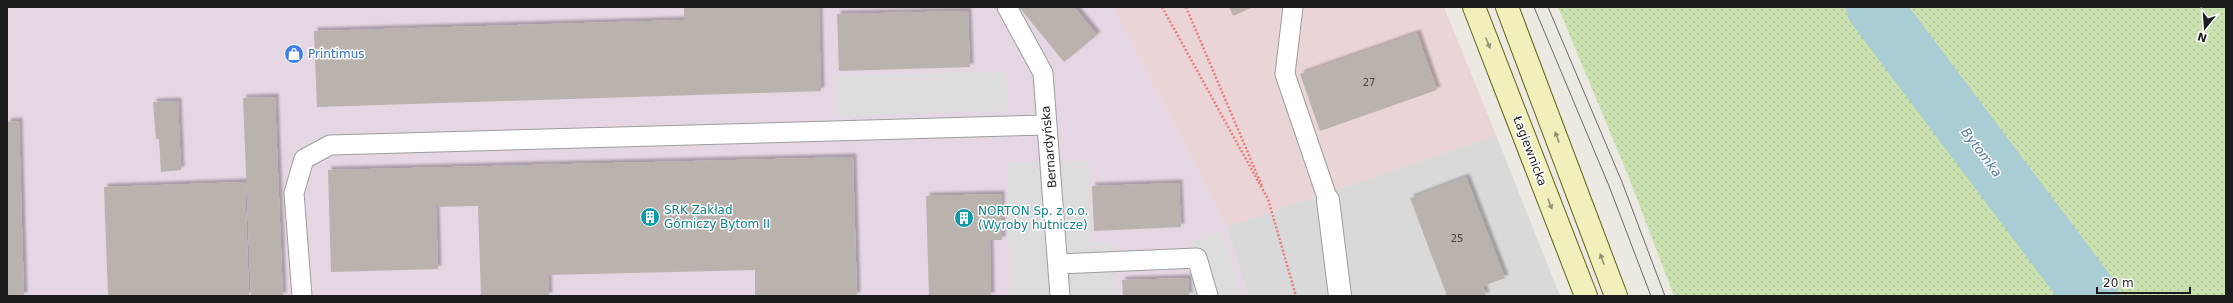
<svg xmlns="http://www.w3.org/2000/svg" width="2233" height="303" font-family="'DejaVu Sans',sans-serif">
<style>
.residential{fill:#dad9d9}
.commercial{fill:#ebd4d5}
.industrial{fill:#e5d6e3}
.grass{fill:url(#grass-dots)}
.parking{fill:#dcdcdc}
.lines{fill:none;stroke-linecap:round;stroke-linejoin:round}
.river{stroke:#a9cdd5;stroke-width:56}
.building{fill:#b9b2ad;filter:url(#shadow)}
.service-casing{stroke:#9d9d9d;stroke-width:21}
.minor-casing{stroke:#9d9d9d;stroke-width:24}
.secondary-casing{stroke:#616412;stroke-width:24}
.path{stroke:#e77e79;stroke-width:2.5;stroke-dasharray:2 2;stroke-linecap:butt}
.service{stroke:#fff;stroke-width:19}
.minor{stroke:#fff;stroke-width:22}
.secondary{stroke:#f1f0bd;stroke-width:22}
.tram{stroke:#6a6a6a;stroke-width:1}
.oneway{fill:#919175}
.labels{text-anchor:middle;stroke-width:3;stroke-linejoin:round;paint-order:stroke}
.number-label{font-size:10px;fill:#434240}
.shop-label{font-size:12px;fill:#366cbe;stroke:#fff;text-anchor:start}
.street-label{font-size:12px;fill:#1c1c1c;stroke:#fff}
.culture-label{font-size:12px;fill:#0d838f;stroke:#fff;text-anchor:start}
.water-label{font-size:13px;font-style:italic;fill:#527a98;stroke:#fff}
</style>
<defs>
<pattern id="grass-dots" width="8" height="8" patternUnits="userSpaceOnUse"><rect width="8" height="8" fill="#cae1af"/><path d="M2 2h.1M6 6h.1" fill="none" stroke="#adc096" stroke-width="1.8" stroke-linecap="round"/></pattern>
<filter id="shadow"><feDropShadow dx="3.5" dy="-3.5" stdDeviation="1" flood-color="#0004"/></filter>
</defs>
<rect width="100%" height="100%" fill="#ece9e3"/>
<path class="residential" d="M1496,135L1560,296H1248L1227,227Z"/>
<path class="commercial" d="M1113,7H1444L1496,135L1227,227Z"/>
<path class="industrial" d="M7,7H1113L1227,227L1248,296H7Z"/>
<path class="grass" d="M1558,7H2226V296H1674L1629,178Z"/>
<path class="parking" d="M1006,71L1007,111L837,116L836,76Z
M1090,161L1091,242H1113L1114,296H1010L1007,163Z
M1221,231L1241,296H1192L1191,241Z"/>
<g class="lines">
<path class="river" d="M1874,7L2091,296"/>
</g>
<path class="building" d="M684,7H819L821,91L317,107L314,31L684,20Z
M1019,7H1074L1097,35L1064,62Z
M1229,7H1253L1233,16Z
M968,11L970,67L839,71L837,14Z
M1417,33L1437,90L1320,131L1300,74Z
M275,97L283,296H251L243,98Z
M178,101L181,170L161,172L159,139H156L153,102Z
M19,121L24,296H7V122Z
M853,157L857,296H755V270L548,275L549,296H481L478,206L436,207L438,269L331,272L328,170Z
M1466,177L1505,278L1483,286L1486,296H1447L1410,198Z
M245,182L249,296H108L104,187Z
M1179,183L1181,227L1094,231L1092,186Z
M1001,194L1002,240H990L991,296H929L926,196Z
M1188,278L1189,296H1123L1122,280Z"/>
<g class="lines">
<defs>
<path id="service" d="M1007,7L1043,73L1060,296
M1293,7L1285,74L1328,200
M1058,264L1197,258L1208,296
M302,296L294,193L304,159L330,145L1047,125"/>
<path id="minor" d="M1328,200L1340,296"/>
<path id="secondary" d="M1474,7L1586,296
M1507,7L1616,296"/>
</defs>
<use href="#service" class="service-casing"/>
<use href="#minor" class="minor-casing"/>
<use href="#secondary" class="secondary-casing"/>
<path class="path" d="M1162,7L1268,199L1296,296
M1186,7L1262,186"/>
<use href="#service" class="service"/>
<use href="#minor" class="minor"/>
<use href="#secondary" class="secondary"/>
<path class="tram" d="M1534,7L1609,186L1651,296
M1548,7L1622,182L1665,296"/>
</g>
<defs><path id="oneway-solid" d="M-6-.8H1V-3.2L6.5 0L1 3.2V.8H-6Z"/></defs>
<g class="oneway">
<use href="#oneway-solid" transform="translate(1488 43) rotate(68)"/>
<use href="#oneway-solid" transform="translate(1557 137) rotate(-110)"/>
<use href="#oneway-solid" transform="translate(1550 204) rotate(69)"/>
<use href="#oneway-solid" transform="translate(1602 259) rotate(-110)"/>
</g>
<defs>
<symbol id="shop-disc" viewBox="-11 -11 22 22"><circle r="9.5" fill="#3f7fe0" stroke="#fff"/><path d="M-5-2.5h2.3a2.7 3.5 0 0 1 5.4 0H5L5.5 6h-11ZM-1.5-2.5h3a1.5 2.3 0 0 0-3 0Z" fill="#fff"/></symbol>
<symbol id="building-disc" viewBox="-11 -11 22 22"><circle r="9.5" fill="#0f9aa8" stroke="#fff"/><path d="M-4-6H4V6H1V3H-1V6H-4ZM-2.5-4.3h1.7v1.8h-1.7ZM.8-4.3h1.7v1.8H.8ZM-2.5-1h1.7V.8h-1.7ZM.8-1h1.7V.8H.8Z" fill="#fff"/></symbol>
</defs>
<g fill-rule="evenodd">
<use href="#shop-disc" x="283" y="43" width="22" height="22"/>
<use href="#building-disc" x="639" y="206" width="22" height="22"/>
<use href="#building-disc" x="953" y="207" width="22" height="22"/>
</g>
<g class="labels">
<g class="number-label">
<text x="1369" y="86">27</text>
<text x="1457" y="242">25</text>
</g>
<g class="shop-label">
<text x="308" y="58">Printimus</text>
</g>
<g class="street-label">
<text transform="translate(1049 147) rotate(-95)" y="4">Bernardyńska</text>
<text transform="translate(1530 151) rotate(69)" y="4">Łagiewnicka</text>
</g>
<g class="culture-label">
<text x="664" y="214">SRK Zakład<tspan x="664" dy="14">Górniczy Bytom II</tspan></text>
<text x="978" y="215">NORTON Sp. z o.o.<tspan x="978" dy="14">(Wyroby hutnicze)</tspan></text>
</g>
<g class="water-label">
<text transform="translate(1982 152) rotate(53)" y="5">Bytomka</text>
</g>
</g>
<rect width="2233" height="303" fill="none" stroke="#1c1c1c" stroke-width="16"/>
<g transform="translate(2205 28) rotate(197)" stroke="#ffffff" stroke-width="3" paint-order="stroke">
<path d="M0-3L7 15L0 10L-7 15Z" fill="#1c1c1c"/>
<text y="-6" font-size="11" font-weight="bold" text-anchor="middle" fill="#1c1c1c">N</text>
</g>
<path d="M2097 287v6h93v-6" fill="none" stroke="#1c1c1c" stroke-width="2"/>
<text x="2103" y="287" font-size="12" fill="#1c1c1c" stroke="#ffffff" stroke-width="3" paint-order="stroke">20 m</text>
</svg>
